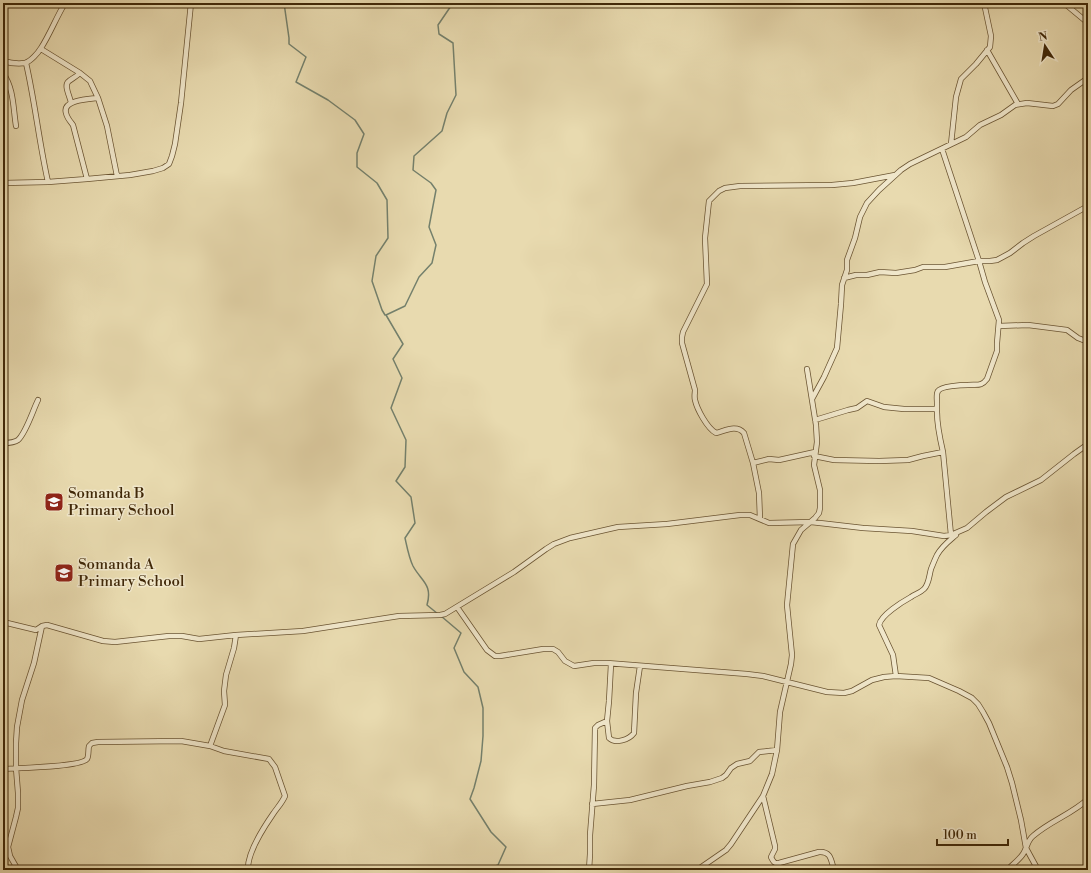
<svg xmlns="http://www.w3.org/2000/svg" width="1091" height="873" font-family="'Libre Bodoni',serif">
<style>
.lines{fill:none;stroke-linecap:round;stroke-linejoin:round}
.stream{stroke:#74806c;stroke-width:1.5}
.minor-casing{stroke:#6a5432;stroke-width:6}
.minor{stroke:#f0e7cb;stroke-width:4.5}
.labels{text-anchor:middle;stroke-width:3;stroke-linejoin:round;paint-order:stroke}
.poi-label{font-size:15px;fill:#402808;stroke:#f0e7cb;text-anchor:start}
</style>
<rect width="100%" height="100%" fill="#e8daaf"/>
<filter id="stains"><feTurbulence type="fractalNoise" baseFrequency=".005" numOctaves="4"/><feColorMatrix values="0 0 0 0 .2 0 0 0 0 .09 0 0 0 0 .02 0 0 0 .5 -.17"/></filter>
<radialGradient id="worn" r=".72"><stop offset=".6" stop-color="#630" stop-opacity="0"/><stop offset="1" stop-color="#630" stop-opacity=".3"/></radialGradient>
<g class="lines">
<path class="stream" d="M284,3L289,38V44L306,57L296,82L328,100L355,120L364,134L357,153V167L377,183L387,200L388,238L376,256L372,281L382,310L385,315
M438,614L427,605C433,584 421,581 413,566C409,558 407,547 405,538L415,523L411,497L396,481L405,467L406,440L391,408L402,378L393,359L403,344L386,315L405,306L419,277L432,263L436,245L429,227L436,190L431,183L413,170L414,156L442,131L447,113L456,95L453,43L439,34L438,25L453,3
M441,616L461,633L454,648L464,672L478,687L483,708V736L481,761L474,788L470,799L491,832L506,847L498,865L484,870"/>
<defs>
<path id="minor" d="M1064,3L1088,23
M41,49L80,73L90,81L98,98L107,126L117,176
M987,50L1018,104
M3,61C10,63 18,64 25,63C31,61 38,53 41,48C50,34 56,18 65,3
M26,63C35,102 39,142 48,182
M3,73C14,89 13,107 16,126
M71,103C70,96 63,85 69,81C73,78 77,76 80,73
M951,144L956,97L961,79L976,64L990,47L991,36L984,3
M942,149L979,261L985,282L999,320L997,343V351L987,379C981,387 977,384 968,385C962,385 941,386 938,391C936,394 937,399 937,403C937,406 937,409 937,412C937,425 940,439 943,452L951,535
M87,179L73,125C70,121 67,118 66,113C62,100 89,99 98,98
M3,183L48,182L87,179L130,175L153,171L163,168L169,164L172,156L175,144L181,103L191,3
M844,278L856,275H867L880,272L896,273L915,270L923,267H945L979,261H990L997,260L1010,253L1023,243L1034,236L1088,206
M999,326L1028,325L1067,330L1078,338L1088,342
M812,399L824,377L837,348L841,304L842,285L847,270V260L855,238L860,217L867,203L879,190L901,170L910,164L966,137L980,125L1001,115L1015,105L1027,103L1053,106L1058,104L1071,90L1088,78
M815,420L848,410L857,408L867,401L884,407L904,409H937
M3,443C8,443 14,443 18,440C26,433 33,410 38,400
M814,456L834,460L879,461L908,460L923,456L943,452
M753,463L769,459L779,460L815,452
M760,519L759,493L753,463L744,433C736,424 725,431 716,433C707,428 697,409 695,400C694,396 695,393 695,390L682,343V337L683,332L707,284L705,238L709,201L719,191L725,188L740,186L832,185L853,183L895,175
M457,607L487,650L495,656H500L543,649H553L558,652L565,661L574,666L594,663H607L747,674L763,676L827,692L844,693L852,691L872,680L884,677L896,676L929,678L959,691L972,698L978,704L983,712L989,723L1007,767L1012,783L1021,820L1026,848L1038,870
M3,622L36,630L42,626L47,625L103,641L115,642L169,636H182L199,639L236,635L303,631L399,616L440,615L445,614L514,572L546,549L554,544L570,538L618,527L667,524L740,515H750L769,523L811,522L863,528L912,531L944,536L951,535L967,528L986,512L1006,497L1041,480L1074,454L1088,444
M611,664L609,701L607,721L609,738C615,744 629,740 634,733L636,693L640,666
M896,676L893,655L879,625C881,615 902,602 911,597C915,594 920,593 924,589C929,584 929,576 931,569C933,564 935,559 937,555C942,546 949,541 956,535
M210,746L225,705L224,691L226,675L234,648L236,635
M3,769C16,768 81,767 87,759C89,756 88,750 89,746L92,743L98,742L181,741L210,746L224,751L269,759L275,767L285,796C282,803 277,808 273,814C264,827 247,854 248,870
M763,796L775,846V849L771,857C773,861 774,864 779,863L819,852C831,851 831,860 834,870
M592,804L630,800L687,786L710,782L722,778L726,775L731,768L737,764L750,761L759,752L777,750
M18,870L10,856L8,847L16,817L18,808V793L16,768V743L17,727L22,700L34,663L42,626
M589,870L590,854V835L594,785L595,728L598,725L607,721
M697,870L726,850L731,844L763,796L772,774L777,750L780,712L791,664L792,655L787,605L793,544L801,530L815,518L819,513L820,508V490L814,465L817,442L816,425L807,369
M1007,870C1012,865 1019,860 1023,854C1027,848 1027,841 1033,836C1050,821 1072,814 1088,799"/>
</defs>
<use href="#minor" class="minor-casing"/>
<use href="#minor" class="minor"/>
</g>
<defs>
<symbol id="school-square" viewBox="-11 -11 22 22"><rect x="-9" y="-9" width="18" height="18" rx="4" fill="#8f2418" stroke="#f0e7cb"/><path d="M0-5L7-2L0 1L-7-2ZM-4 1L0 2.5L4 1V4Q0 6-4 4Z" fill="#fff"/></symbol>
</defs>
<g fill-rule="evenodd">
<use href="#school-square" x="43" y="491" width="22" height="22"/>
<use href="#school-square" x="53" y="562" width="22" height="22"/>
</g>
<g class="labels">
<g class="poi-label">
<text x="68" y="498">Somanda B<tspan x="68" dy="17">Primary School</tspan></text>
<text x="78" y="569">Somanda A<tspan x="78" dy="17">Primary School</tspan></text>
</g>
</g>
<rect width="1091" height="873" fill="none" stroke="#e8daaf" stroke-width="16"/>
<rect x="4" y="4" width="1083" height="865" fill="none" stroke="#402808" stroke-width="2"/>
<rect x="8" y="8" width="1075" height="857" fill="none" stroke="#402808"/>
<g transform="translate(1045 46) rotate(348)" stroke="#f0e7cb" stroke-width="3" paint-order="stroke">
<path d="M0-3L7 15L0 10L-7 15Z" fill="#402808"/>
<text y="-6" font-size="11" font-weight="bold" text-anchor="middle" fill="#402808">N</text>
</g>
<path d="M937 839v6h71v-6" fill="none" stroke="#402808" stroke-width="2"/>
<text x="943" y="839" font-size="12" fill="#402808" stroke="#f0e7cb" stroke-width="3" paint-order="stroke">100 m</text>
<rect width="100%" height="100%" filter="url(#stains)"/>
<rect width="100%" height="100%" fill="url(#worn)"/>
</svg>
